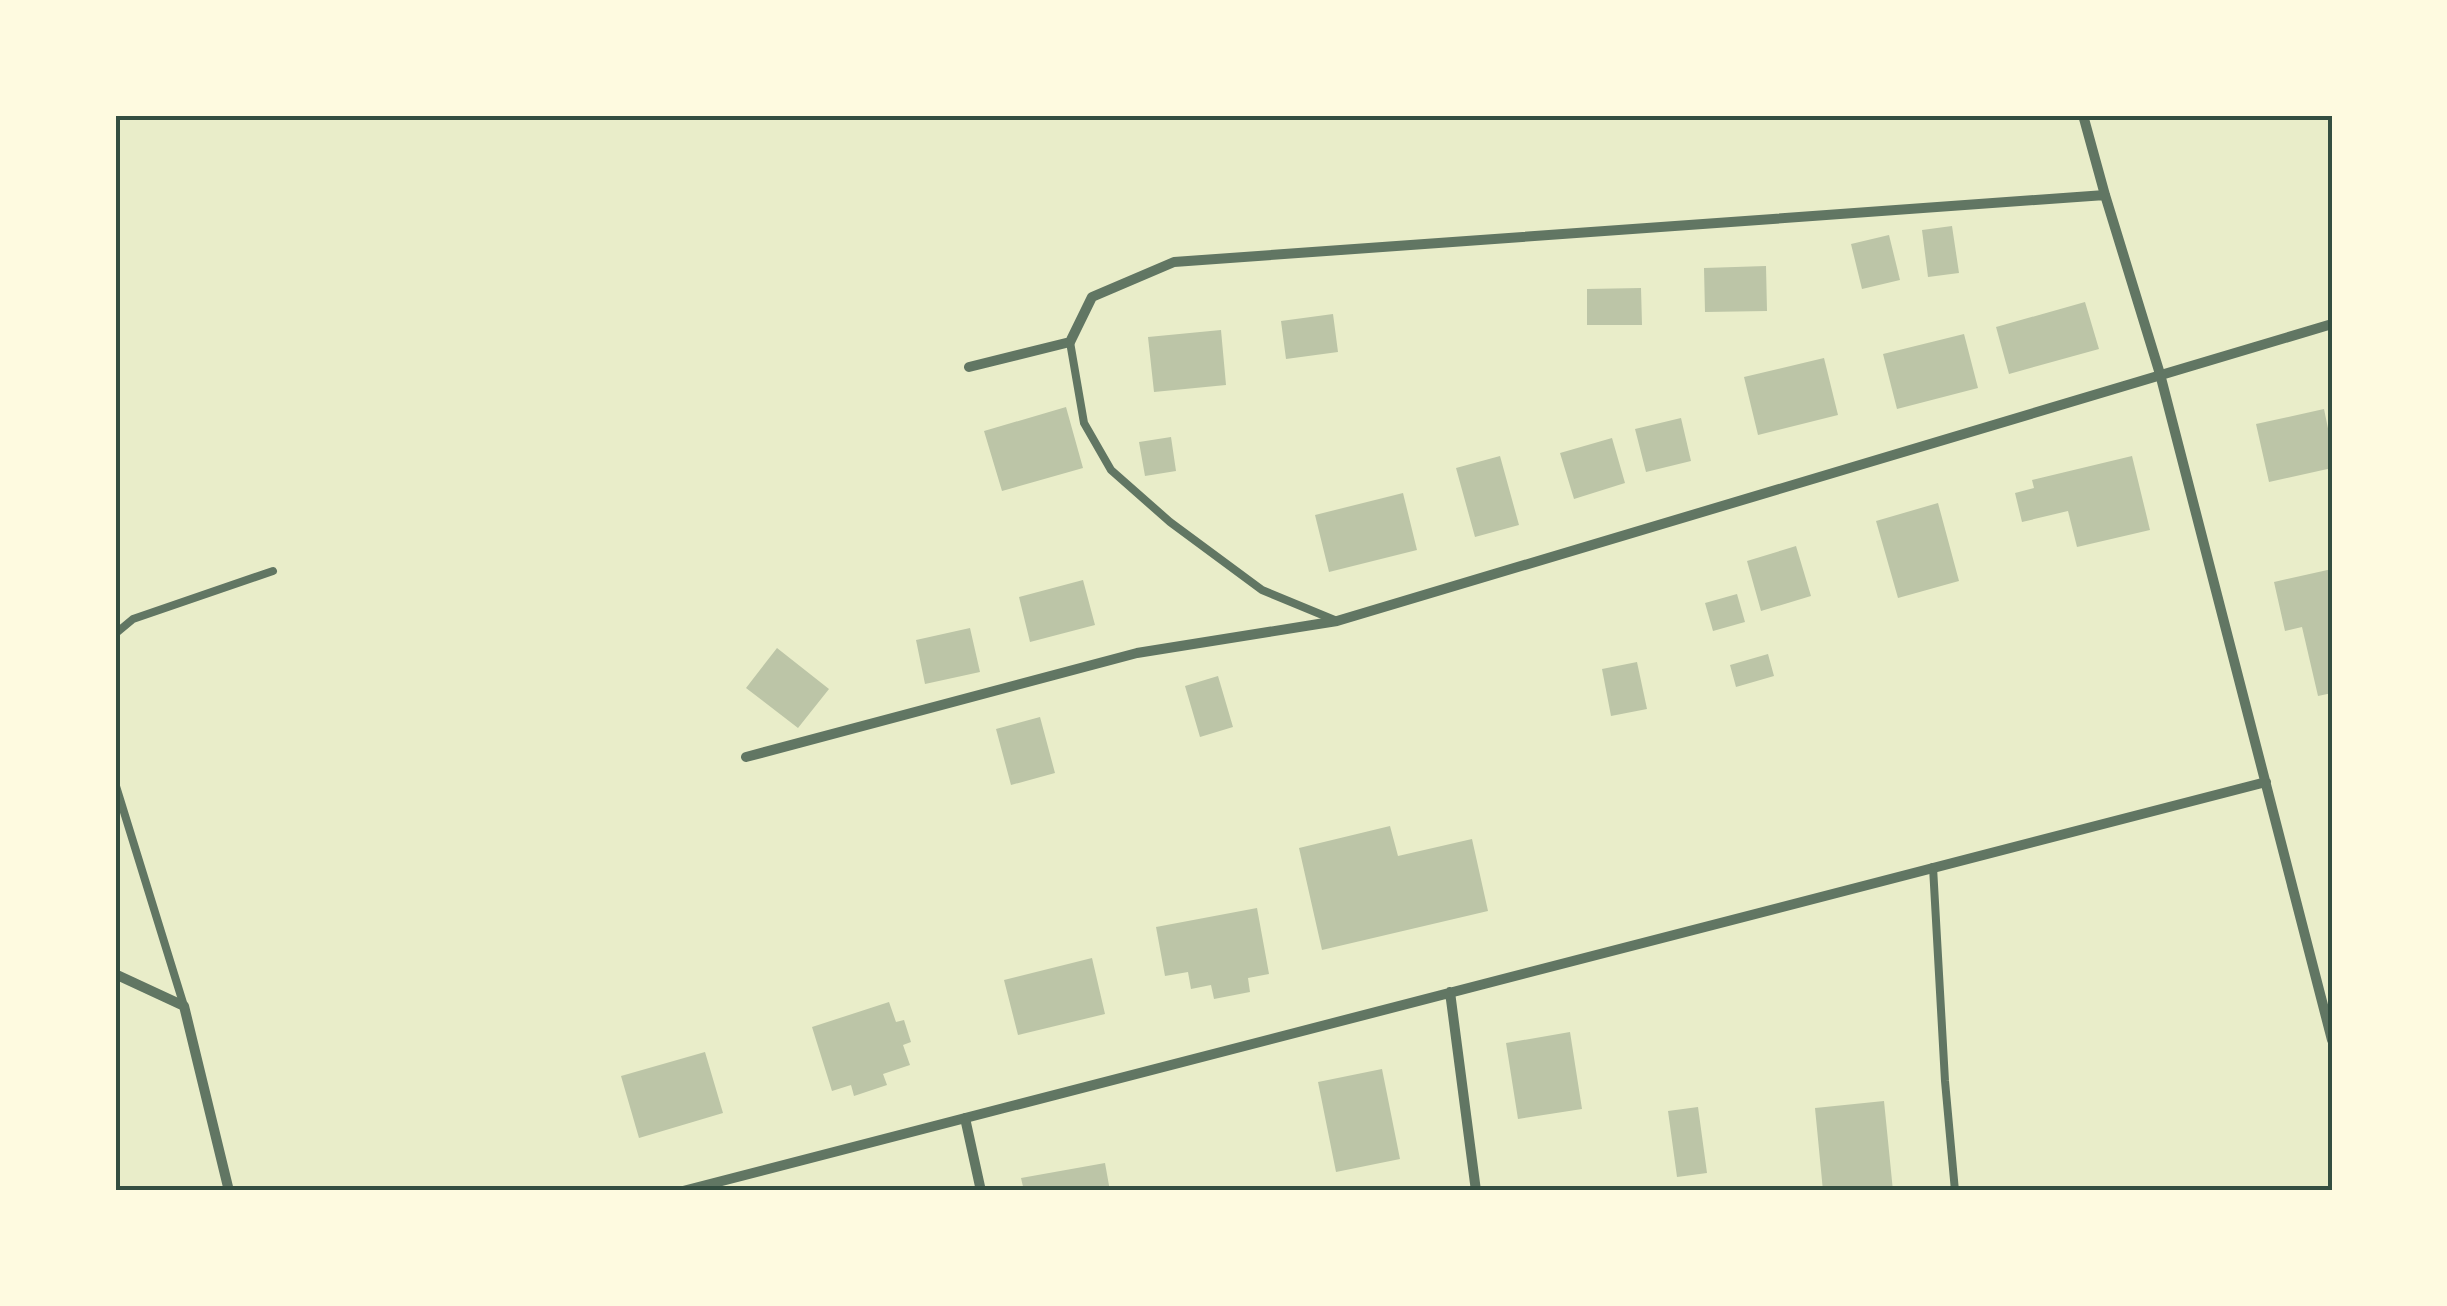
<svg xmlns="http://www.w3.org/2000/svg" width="2447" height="1306" font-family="'Fira Sans',sans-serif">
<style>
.building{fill:#bcc5a7}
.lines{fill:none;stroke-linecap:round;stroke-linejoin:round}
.service{stroke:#617663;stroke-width:8}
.minor{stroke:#617663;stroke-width:10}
.neatline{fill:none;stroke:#344e41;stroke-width:4}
</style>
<rect width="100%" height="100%" fill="#e9edc9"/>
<path class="building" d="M1952,226L1959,273L1928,277L1922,230Z
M1889,235L1900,280L1862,289L1851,244Z
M1766,266L1767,311L1705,312L1704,268Z
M1641,288L1642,325H1587V289Z
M2085,302L2099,349L2009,374L1996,327Z
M1333,314L1338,352L1286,359L1281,321Z
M1221,330L1226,385L1154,392L1148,337Z
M1964,334L1978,388L1897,409L1883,354Z
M1824,358L1838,415L1758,435L1744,377Z
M1066,407L1083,468L1002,491L984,431Z
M2324,409L2332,448V468L2269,482L2256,424Z
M1681,418L1691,461L1646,472L1635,429Z
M1171,437L1176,471L1145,476L1139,442Z
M1612,438L1625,483L1574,499L1560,453Z
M1500,456L1519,525L1475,537L1456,468Z
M2132,456L2150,530L2077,547L2068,511L2022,522L2015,493L2034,488L2032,480Z
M1403,493L1417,550L1329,572L1315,515Z
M1938,503L1959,581L1898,598L1876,521Z
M1796,546L1811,596L1761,611L1747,561Z
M2332,569V693L2318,696L2302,627L2285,631L2274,582Z
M1083,580L1095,625L1030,642L1019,597Z
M1737,594L1745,622L1713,631L1705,603Z
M970,628L980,672L925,684L916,640Z
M777,648L829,689L798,728L746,688Z
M1768,654L1774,676L1736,687L1730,665Z
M1637,662L1647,709L1611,716L1602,669Z
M1218,676L1233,727L1200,737L1185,686Z
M1040,717L1055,773L1011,785L996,729Z
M1390,826L1398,856L1472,839L1488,911L1322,950L1299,848Z
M1257,908L1269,974L1248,978L1250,992L1214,999L1211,985L1191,989L1188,972L1165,976L1156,927Z
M1092,958L1105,1014L1018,1035L1004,980Z
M889,1002L896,1022L904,1020L911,1042L903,1045L910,1065L883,1074L887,1085L854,1096L851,1085L832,1091L812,1027Z
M1570,1032L1582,1109L1518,1119L1506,1043Z
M705,1052L723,1113L639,1138L621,1076Z
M1382,1069L1400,1159L1336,1172L1318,1082Z
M1884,1101L1893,1191H1823L1815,1108Z
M1698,1107L1707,1173L1677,1177L1668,1111Z
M1105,1163L1110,1191H1024L1021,1178Z"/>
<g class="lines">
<path class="service" d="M1070,342L1084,423L1111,470L1170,522L1262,590L1337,621
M115,634L133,619L273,571
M115,783L184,1006
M1933,867L1945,1081L1955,1191"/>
<path class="minor" d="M2083,115L2105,195L2160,374L2332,1040
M969,367L1070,342L1092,297L1174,262L2105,195
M746,757L1137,653L1337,621L2332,324
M115,974L184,1006L229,1191
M1450,992L1476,1191
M965,1118L981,1191
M683,1191L2266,782"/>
</g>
<rect width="2447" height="1306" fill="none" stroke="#fefae0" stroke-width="235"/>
<rect x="118" y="118" width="2212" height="1070" class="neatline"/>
</svg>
